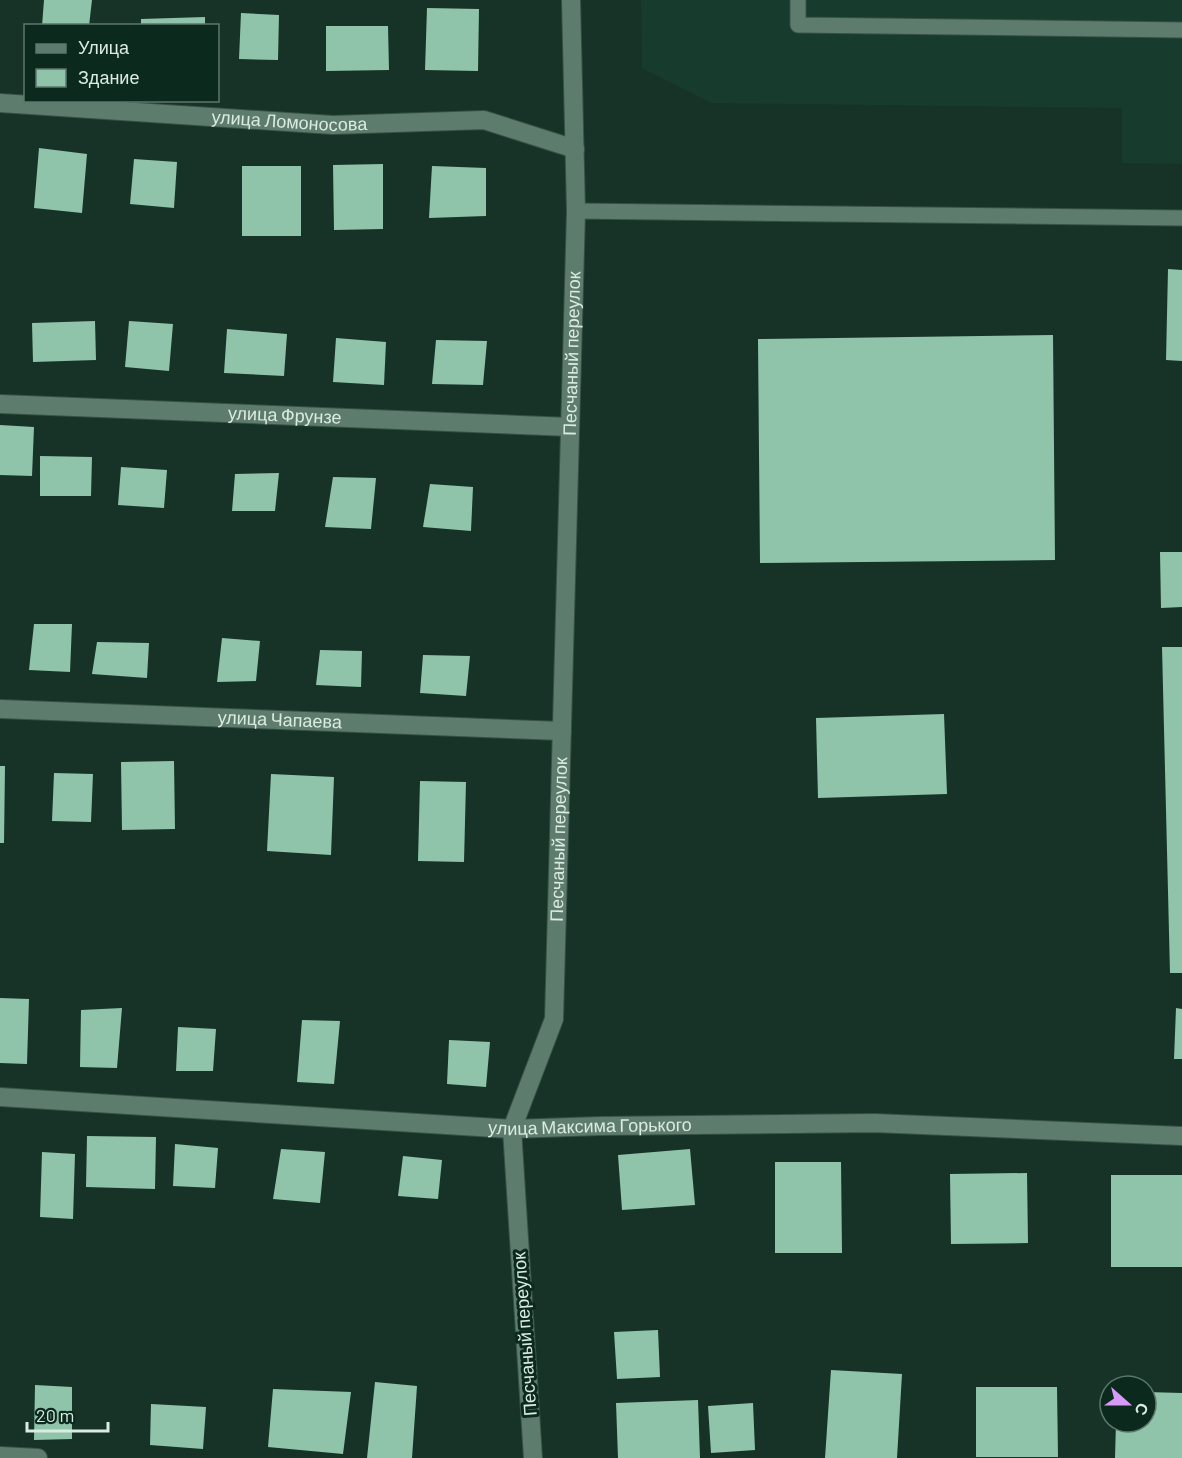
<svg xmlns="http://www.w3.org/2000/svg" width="1182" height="1458" font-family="Barlow,sans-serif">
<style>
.built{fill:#173c2d}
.building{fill:#8fc4ab}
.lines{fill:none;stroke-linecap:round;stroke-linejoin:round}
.service-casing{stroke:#395147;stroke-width:17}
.minor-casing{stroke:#395147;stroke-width:20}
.service{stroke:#5e7c6e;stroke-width:15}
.minor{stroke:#5e7c6e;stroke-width:18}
.labels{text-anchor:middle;stroke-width:6;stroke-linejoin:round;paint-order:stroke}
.street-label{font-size:18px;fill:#daebe2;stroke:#0c291d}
</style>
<rect width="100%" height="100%" fill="#173327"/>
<path class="built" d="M641,0H1182V164L1122,163V108L712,103L642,68Z"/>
<path class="building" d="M44,0H92L89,26H42Z
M427,8L479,9L478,71L425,70Z
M241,13L279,15L278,60L239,59Z
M205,17V26H141V19Z
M326,26H388L389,70L326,71Z
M39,148L87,154L82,213L34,208Z
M134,159L177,162L174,208L130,204Z
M383,164V229L334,230L333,165Z
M242,166H301V236H242Z
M432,166L486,168V216L429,218Z
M1168,269L1182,270V361L1166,360Z
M95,321L96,360L33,362L32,323Z
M129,321L173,324L169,371L125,367Z
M227,329L287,334L284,376L224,373Z
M1053,335L1055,560L760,563L758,339Z
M336,338L386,342L384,385L333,382Z
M436,340L487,341L483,385L432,384Z
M0,425L34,427L32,476L0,475Z
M40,456L92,457L91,496H40Z
M121,467L167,470L164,508L118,505Z
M279,473L275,511H232L235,474Z
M333,477L376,478L371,529L325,527Z
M430,484L473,487L471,531L423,527Z
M1160,552H1182V607L1161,608Z
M34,624H72L70,672L29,670Z
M222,638L260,641L256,681L217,682Z
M97,642L149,643L147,678L92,674Z
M1162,647H1182V973H1170Z
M320,650L362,651L361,687L316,685Z
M423,655L470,656L466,696L420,693Z
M944,714L947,794L818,798L816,718Z
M174,761L175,829L122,830L121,762Z
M0,766H5L4,843H0Z
M54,773L93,774L91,822L52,821Z
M271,774L334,777L331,855L267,851Z
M420,781L466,782L464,862L418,861Z
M0,998L29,999L27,1064L0,1063Z
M122,1008L117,1068L80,1067L81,1010Z
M1176,1008L1182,1009V1059H1174Z
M302,1020L340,1021L334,1084L297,1082Z
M178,1027L216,1029L213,1071H176Z
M449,1040L490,1042L486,1087L447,1084Z
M87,1136L156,1137L155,1189L86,1187Z
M175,1144L218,1148L215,1188L173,1186Z
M281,1149L325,1152L320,1203L273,1199Z
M690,1149L695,1205L622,1210L618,1155Z
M42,1152L75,1154L73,1219L40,1217Z
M403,1156L442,1160L438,1199L398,1196Z
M775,1162H841L842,1253H775Z
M1027,1173L1028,1243L951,1244L950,1174Z
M1111,1175H1182V1267H1111Z
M658,1330L660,1377L617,1379L614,1332Z
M831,1370L902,1374L897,1458H825Z
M375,1382L417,1386L412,1458H367Z
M35,1385L72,1387V1439L34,1440Z
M976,1387H1057L1058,1457H976Z
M273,1389L351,1392L343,1454L268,1447Z
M1146,1392L1182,1393V1458H1115L1116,1422H1146Z
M698,1400L700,1458H618L616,1403Z
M753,1403L755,1450L711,1453L708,1406Z
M151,1404L206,1407L203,1449L150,1445Z"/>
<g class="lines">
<defs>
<path id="service" d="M798,0V25L1182,30
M576,211L1182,218"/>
<g id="minor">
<path id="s1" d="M0,103L333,125L484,120L575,149"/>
<path id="s2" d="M0,404L570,427"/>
<path id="s3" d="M0,709L562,731"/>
<path id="s4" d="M0,1097L512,1129L600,1126L874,1123L1182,1136"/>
<path d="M0,1456L38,1458"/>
<path id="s5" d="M533,1458L512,1129L554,1019L576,211L571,0"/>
</g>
</defs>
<use href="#service" class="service-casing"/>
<use href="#minor" class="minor-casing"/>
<use href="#service" class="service"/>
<use href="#minor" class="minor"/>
</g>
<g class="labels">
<g class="street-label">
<text dy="6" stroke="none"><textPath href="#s1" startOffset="290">улица Ломоносова</textPath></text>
<text dy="6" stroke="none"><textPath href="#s5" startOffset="1113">Песчаный переулок</textPath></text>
<text dy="6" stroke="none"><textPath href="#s2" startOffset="285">улица Фрунзе</textPath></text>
<text dy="6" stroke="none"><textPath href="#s3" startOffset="280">улица Чапаева</textPath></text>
<text dy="6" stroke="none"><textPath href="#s5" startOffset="627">Песчаный переулок</textPath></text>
<text dy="6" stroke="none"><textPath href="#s4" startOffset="591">улица Максима Горького</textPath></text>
<text transform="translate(525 1334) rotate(-94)" y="6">Песчаный переулок</text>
</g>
</g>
<rect x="24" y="24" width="195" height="78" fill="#0c291d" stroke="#5e776c" stroke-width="1.5"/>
<rect x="36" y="44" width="30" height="9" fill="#5e7c6e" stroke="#5e776c" stroke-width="1.5"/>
<text x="78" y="54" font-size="18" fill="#daebe2">Улица</text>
<rect x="36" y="69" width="30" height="18" fill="#8fc4ab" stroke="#5e776c" stroke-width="1.5"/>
<text x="78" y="84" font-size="18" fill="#daebe2">Здание</text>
<g transform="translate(1128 1404) rotate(111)"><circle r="28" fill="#0c291d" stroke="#5e776c" stroke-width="1.5"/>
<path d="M0-4.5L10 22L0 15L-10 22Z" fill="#d89af8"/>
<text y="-9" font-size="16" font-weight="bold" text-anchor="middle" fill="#daebe2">С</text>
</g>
<path d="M27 1422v9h81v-9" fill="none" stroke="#daebe2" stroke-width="3"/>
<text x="36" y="1422" font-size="18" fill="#daebe2" stroke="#0c291d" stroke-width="4.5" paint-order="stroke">20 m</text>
</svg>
